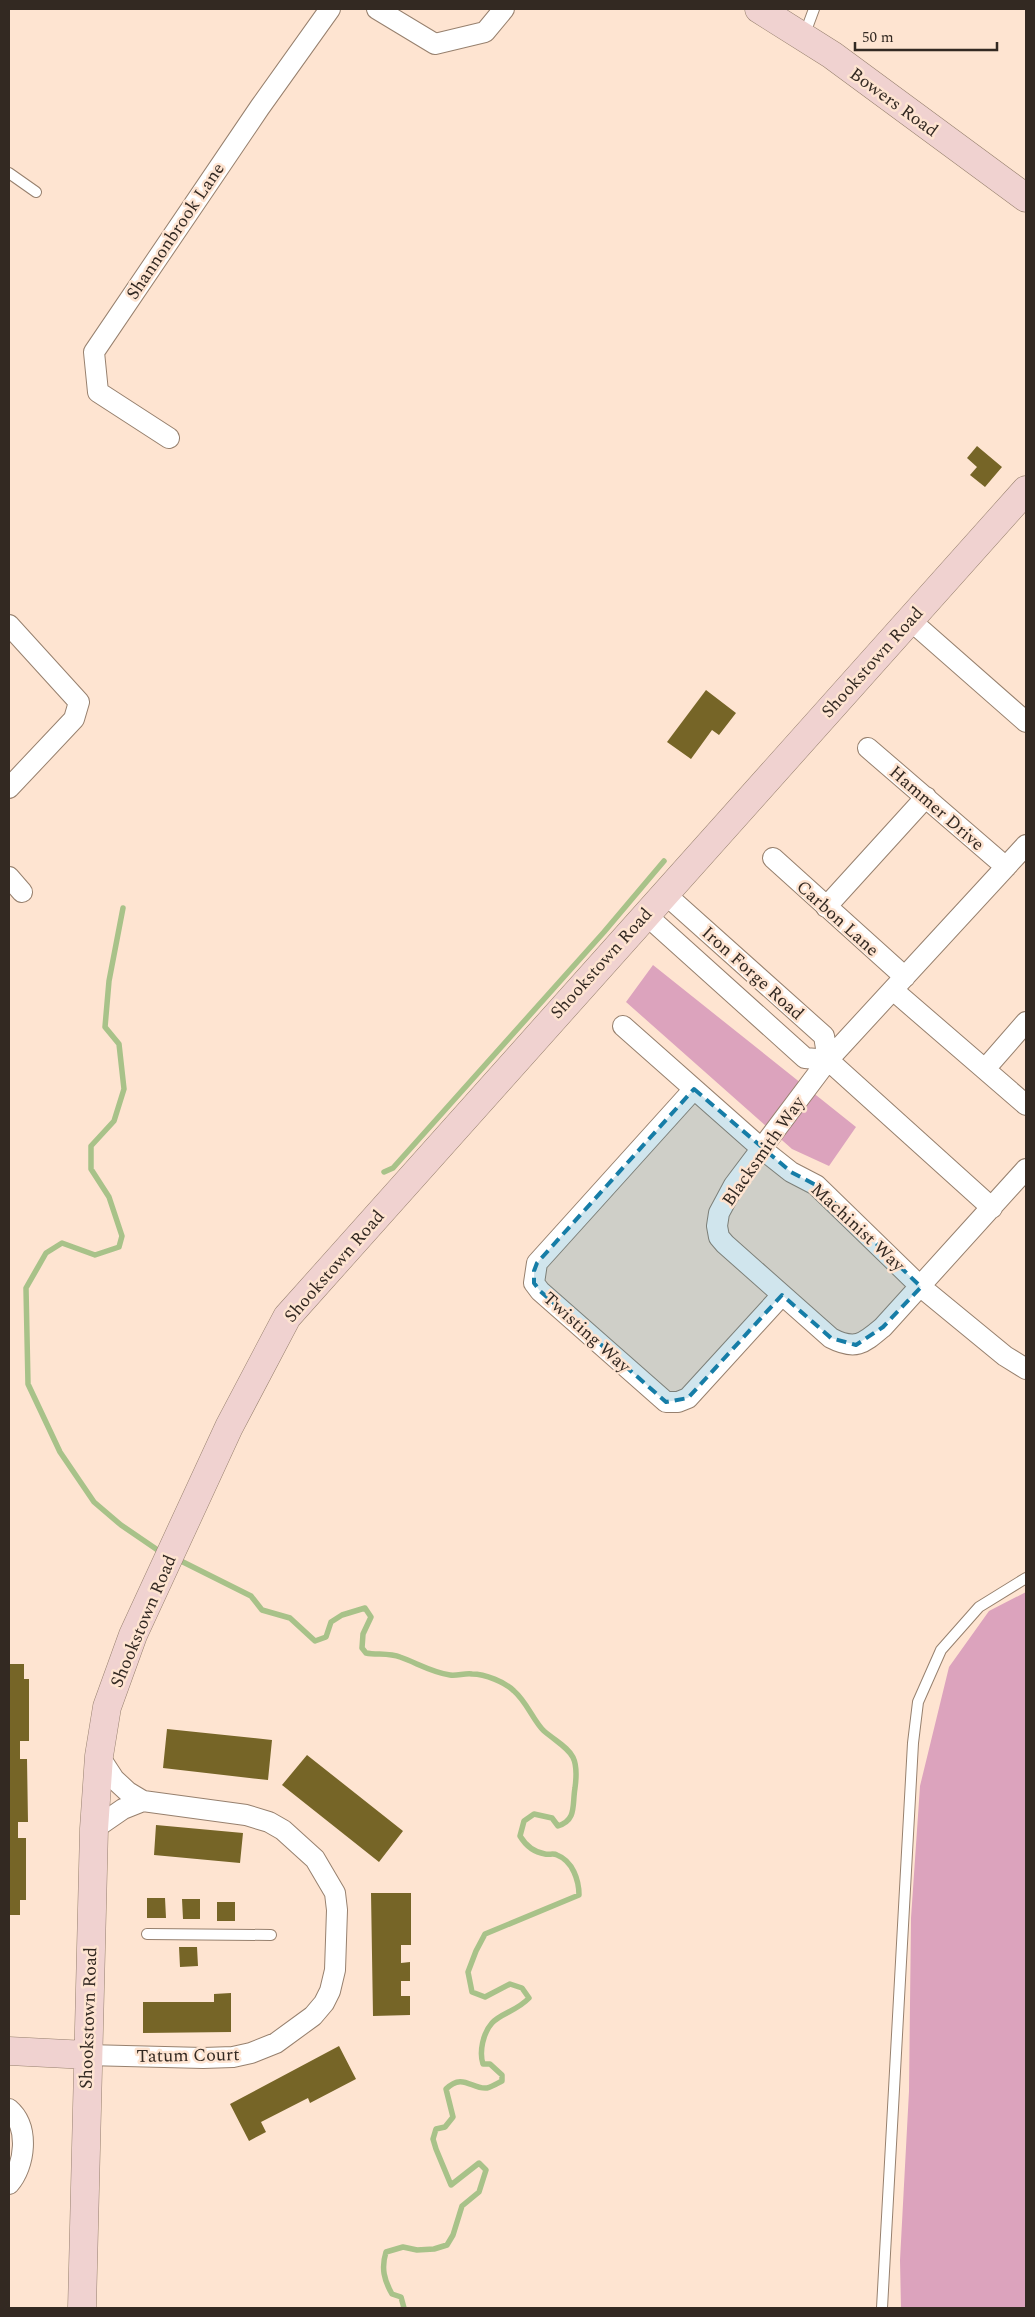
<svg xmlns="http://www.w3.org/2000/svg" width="1035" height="2317" font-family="Spectral,serif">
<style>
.green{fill:#dca3bd}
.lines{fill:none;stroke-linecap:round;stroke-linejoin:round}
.stream{stroke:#a8c289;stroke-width:5.5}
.building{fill:#766527}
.lane-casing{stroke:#97806e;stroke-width:12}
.street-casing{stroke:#97806e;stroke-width:22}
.secondary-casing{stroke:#97806e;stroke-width:29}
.lane{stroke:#fff;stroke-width:10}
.street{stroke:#fff;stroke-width:20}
.secondary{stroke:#f0d2d0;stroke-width:28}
.marked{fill:#167da7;fill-opacity:0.2;stroke:#167da7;stroke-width:4;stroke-dasharray:10 6;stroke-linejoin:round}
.labels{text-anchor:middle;stroke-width:5;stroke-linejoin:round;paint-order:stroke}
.street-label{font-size:18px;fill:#332922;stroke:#fee4d1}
</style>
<rect width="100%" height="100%" fill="#fee4d1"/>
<path class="green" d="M653,965L856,1127L829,1166L792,1149L626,1002Z
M1026,1592V2308H901L900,2260L909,2091L911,1918L920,1786L949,1667L989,1611Z"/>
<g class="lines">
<path class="stream" d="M123,908L109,981L105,1027L119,1044L124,1089L114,1121L91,1146V1169L109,1197L122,1236L119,1247L95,1255L62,1243L46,1253L26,1288L28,1384L60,1452L94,1502L121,1525L162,1553
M384,1172L393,1168L604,932L664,861
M175,1558L251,1596L262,1610L290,1618L315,1641L326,1637L331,1622L342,1615L365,1608L371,1617L363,1634L362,1648L366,1653C376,1655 390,1653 400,1657C417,1663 431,1672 450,1675C457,1676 465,1673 472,1674C485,1674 505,1682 514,1691C527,1702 534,1722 544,1731C568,1751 580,1751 575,1788C572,1805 577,1820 558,1826L552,1818L534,1814L524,1821L520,1836C526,1846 533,1852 545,1854C549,1855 554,1853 557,1855C573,1861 579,1881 579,1895L485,1934L476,1951L468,1972L472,1992L485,1997L510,1984L522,1988L529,1998C517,2011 501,2013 492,2023C483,2033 479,2052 483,2064H490L502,2075V2081C498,2083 492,2087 487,2088C472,2090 463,2072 446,2089L453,2117L445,2127L436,2129L433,2139L436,2149L451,2185L479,2163L486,2170L479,2192L462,2206L453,2235L447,2245L434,2249L417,2250L403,2247L386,2252C381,2268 384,2280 392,2294L401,2297L404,2308"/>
</g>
<path class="building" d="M977,446L1002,467L985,487L970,475L977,467L967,458Z
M706,690L736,713L719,735L712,730L691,759L667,742Z
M9,1664H24V1679H29V1741H20V1759H27L28,1822H18V1838H26V1900H20V1915H9Z
M167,1729L272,1740L268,1780L163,1768Z
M307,1755L403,1831L379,1862L282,1785Z
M156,1825L243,1833L240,1863L154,1855Z
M371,1893H411V1945H401V1963L410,1962V1981H401V1996H410V2015L373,2016Z
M147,1898H165L166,1918H147Z
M182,1899H200V1919H183Z
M217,1902H235V1921H217Z
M179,1947H197L198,1966L180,1967Z
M231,1993V2032L143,2033V2002H214V1994Z
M339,2046L356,2079L310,2103L308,2098L261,2122L266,2132L249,2141L230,2104Z"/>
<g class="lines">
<defs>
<path id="lane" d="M804,36L814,9
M9,173L36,192
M147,1934L271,1935
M882,2308L913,1743L918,1702L941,1650L979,1607L1026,1578"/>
<path id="street" d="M377,9L435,44L485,32L504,9
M169,438L98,392L94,352L260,107L330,9
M910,620L1026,722
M9,625L79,702L74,719L9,788
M868,748L1006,867
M1026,845L828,1060L734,1185L719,1213L717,1226L719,1237L725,1244L831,1338C856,1351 864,1343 883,1327L1026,1169
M773,858L905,977
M9,877L22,892
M664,893L824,1036L828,1060
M826,907L926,797
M645,914L805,1058L828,1060L992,1208
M893,990L1026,1105
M623,1026L762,1149L791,1172L816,1185L921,1287L1005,1356L1026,1369
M985,1069L1026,1022
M694,1089L537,1263L534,1283L540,1291L666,1402H678L688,1398L782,1295
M94,1829L123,1809L143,1801
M87,2055L203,2058L233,2057L251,2053L276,2043L313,2016L324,2003L330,1991L335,1970L337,1910L335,1893L315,1859L283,1830L269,1822L246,1815L143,1801L128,1792L114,1779L99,1756
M9,2109C30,2127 25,2166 9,2184"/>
<path id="secondary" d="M759,9L832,55L1026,198
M9,2051L87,2055
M82,2308L94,1829L99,1756L107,1707L133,1635L229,1427L287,1317L1026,490"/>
</defs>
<use href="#lane" class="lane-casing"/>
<use href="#street" class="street-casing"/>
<use href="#secondary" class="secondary-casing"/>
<use href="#lane" class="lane"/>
<use href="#street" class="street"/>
<use href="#secondary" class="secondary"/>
</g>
<path class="marked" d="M694,1089L791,1172L816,1185L921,1287L883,1327L856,1345L831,1338L782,1295L688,1398L666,1402L540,1291L534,1283V1271L537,1263Z"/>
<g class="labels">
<g class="street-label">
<text transform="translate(894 102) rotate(36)" y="6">Bowers Road</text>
<text transform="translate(175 231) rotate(-56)" y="6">Shannonbrook Lane</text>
<text transform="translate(872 662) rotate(-48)" y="6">Shookstown Road</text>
<text transform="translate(937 808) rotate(41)" y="6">Hammer Drive</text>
<text transform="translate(838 918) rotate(42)" y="6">Carbon Lane</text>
<text transform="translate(601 963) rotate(-48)" y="6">Shookstown Road</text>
<text transform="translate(753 973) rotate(42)" y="6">Iron Forge Road</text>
<text transform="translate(763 1151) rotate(-55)" y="6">Blacksmith Way</text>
<text transform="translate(858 1227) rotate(43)" y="6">Machinist Way</text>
<text transform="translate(334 1266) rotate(-49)" y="6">Shookstown Road</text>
<text transform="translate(587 1332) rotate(42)" y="6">Twisting Way</text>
<text transform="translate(143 1621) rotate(-67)" y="6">Shookstown Road</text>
<text transform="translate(88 2018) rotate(-88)" y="6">Shookstown Road</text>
<text transform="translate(188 2055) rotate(-1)" y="6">Tatum Court</text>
</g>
</g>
<rect width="1035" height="2317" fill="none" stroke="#332922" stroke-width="20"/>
<path d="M855 42v8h142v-8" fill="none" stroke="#332922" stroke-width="2.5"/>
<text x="862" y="42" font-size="15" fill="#332922" stroke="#fee4d1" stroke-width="4" paint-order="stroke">50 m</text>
</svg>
